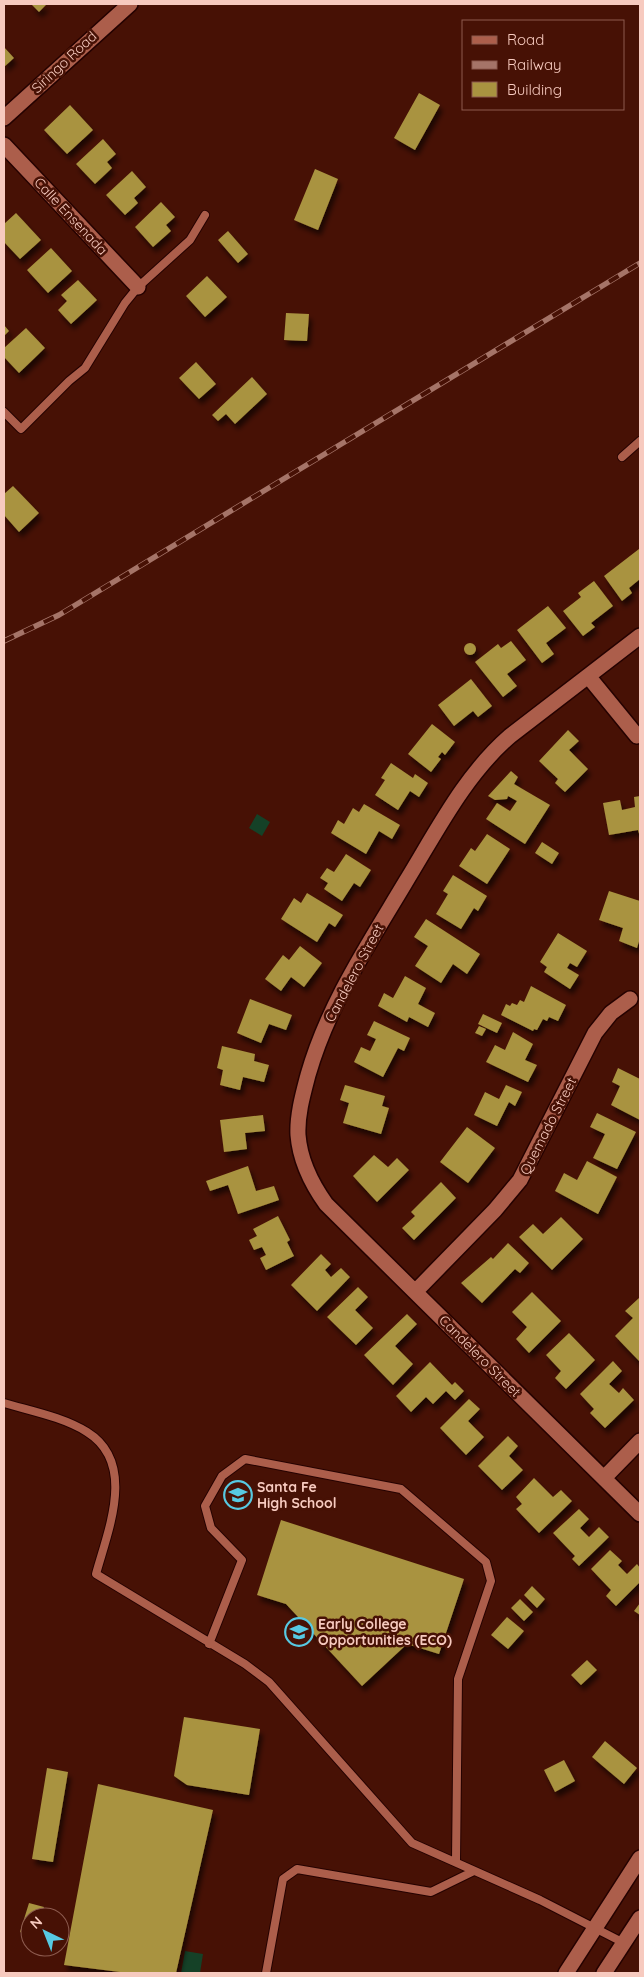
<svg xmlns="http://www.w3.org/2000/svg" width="644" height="1977" font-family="Quicksand,sans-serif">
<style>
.green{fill:#154127}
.building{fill:#a99340;filter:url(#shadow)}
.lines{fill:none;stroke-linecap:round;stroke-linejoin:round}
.service-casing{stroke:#250200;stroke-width:10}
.minor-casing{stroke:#250200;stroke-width:18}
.tertiary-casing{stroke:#250200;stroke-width:18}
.secondary-casing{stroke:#250200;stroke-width:18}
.service{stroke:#ac5e4b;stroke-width:8}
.minor{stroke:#ac5e4b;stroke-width:15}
.tertiary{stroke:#ac5e4b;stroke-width:15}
.secondary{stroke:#ac5e4b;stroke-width:15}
.rail-casing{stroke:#a57468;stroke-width:5.5}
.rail{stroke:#471105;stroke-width:4;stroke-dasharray:11;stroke-linecap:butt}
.labels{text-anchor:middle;stroke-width:5;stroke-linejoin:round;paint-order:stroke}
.street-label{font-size:14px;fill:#f7cabf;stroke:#471105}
.poi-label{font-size:14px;font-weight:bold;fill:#f7cabf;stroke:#471105;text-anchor:start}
</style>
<defs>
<filter id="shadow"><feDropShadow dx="3" dy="5.5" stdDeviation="2.5" flood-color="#0009"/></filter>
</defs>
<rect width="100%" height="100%" fill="#471105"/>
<path class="green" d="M257,814L270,822L262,836L249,828Z
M185,1951L203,1954L200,1973H181Z"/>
<path class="building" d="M31,4H47L39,12Z
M4,47L14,58L4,67Z
M419,93L440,105L415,150L394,138Z
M70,105L93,130L67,154L44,130Z
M103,139L116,154L107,162L112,168L95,184L76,164Z
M315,169L338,179L318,230L294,220Z
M132,171L146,187L134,198L138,203L125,215L106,195Z
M161,202L175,217L166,225L171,231L153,247L135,227Z
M16,213L41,240L20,259L4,242V224Z
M228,231L248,254L238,263L218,240Z
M51,248L72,271L48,293L27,270Z
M207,276L227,297L205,317L186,296Z
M78,280L97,300L71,324L58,310L67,301L61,295Z
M286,313L309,314L307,341L284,340Z
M4,325L9,331L4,336Z
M26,328L45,348L19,373L4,357V348Z
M196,362L216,384L199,399L179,378Z
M252,377L267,394L235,424L226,414L218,421L212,415Z
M13,486L39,513L19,532L4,515V494Z
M639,549L640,579L629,588L632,593L622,601L604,576Z
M594,581L613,606L591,623L595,627L583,636L563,611L581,597L578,593Z
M548,606L566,628L546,643L554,654L542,663L517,630Z
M511,641L526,660L507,674L517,686L503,697L475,662L498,644L501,648Z
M464 649a6 6 0 1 1 12 0a6 6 0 1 1-12 0Z
M471,679L492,706L478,717L473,711L454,726L438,705Z
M432,724L455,742L445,755L442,752L438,757L441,759L431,772L408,754Z
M568,730L579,741L569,750L588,769L565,792L555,783L558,779L539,761Z
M391,763L413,778L415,774L428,783L419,797L410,791L398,810L375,795L385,780L381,778Z
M511,771L518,777L514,784L550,805L525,844L486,819L497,803L510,811L517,801L508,796L507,799L495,800L488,796Z
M640,796V837L638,830L609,835L603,803L620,800L622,810L635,807L634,797Z
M364,804L400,825L392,839L379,831L366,854L331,833L338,820L344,824L353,808L359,812Z
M487,834L510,849L487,884L459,866L471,848L475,851Z
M542,842L559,853L552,864L535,853Z
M346,854L371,870L360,887L354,883L342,901L324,889L328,883L320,878L327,868L334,872Z
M453,875L487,896L478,911L474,908L461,929L436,914L448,894L443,891Z
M609,891L640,901V938L637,948L619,941L623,928L599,920Z
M307,893L343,915L335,927L329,923L317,942L281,919L294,898L301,903Z
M426,919L480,954L467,974L453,964L441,983L415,966L428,946L414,937Z
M558,933L587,951L577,967L570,963L567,968L579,975L570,989L544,972L547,967L540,962Z
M300,946L322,963L304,987L291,977L281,991L265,979L283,955L289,960Z
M405,976L426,988L418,1004L435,1013L428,1027L409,1017L407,1022L378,1006L384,993L393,998Z
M531,986L566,1005L558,1021L549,1017L547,1021L543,1019L537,1030L534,1029L533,1031L501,1015L506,1004L510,1006L512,1003L517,1005L520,1000L524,1002Z
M250,999L292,1015L286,1030L269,1024L261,1043L237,1033Z
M483,1014L502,1023L497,1033L478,1024Z
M374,1021L410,1038L404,1051L398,1048L383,1077L354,1062L361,1047L370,1051L376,1039L367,1035Z
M479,1026L486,1029L482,1036L475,1033Z
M513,1032L533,1044L525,1060L537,1065L528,1082L486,1062L495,1045L505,1050Z
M222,1046L255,1054L254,1061L269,1065L264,1082L243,1077L240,1090L220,1085L223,1070L217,1068Z
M618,1068L640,1079V1120L611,1105L620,1086L612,1082Z
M345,1085L385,1096L382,1106L389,1108L381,1134L343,1123L349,1103L340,1100Z
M506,1085L522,1092L515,1106L509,1102L497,1126L474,1115L485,1092L499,1099Z
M597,1113L636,1132L617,1169L593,1158L605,1134L590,1127Z
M263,1115L265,1131L245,1133L247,1149L224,1152L220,1120Z
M467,1127L495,1148L468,1183L440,1162Z
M374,1155L388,1167L397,1158L409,1170L377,1202L353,1176Z
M587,1161L617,1177L598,1214L555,1191L564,1173L577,1180Z
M248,1166L256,1191L274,1186L279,1200L238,1214L228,1185L210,1191L206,1181Z
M441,1182L456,1198L414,1240L402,1228L415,1216L411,1212Z
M278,1216L290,1240L287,1242L294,1256L266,1270L260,1258L266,1255L262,1247L254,1250L249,1240L257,1236L253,1229Z
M561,1217L583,1239L552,1270L519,1237L533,1224L543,1234Z
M508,1243L529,1263L520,1273L515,1269L482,1303L461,1283L491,1257L493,1259Z
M321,1254L331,1264L325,1270L331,1277L341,1268L350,1277L317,1311L291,1285Z
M358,1287L368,1297L355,1310L373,1328L356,1345L327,1317Z
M532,1292L561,1321L529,1353L516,1339L527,1327L512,1312Z
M639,1298L640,1299V1362L615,1336L633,1318L625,1311Z
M407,1314L417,1324L395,1346L413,1364L393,1385L364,1355Z
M569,1333L595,1360L566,1389L555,1378L561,1371L546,1355Z
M613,1361L622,1371L609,1384L619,1393L623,1388L634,1400L605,1428L590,1413L594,1409L580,1394Z
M430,1362L452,1385L455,1382L464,1391L455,1400L446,1391L433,1404L426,1397L411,1412L396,1396Z
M469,1399L480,1409L468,1421L484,1437L466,1455L440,1428Z
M508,1436L518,1446L509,1456L523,1470L502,1490L478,1466Z
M534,1478L553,1497L561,1490L572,1501L539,1533L516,1509L522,1504L516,1497Z
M579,1509L589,1519L580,1528L589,1537L599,1527L609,1537L579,1566L572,1559L575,1556L553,1533Z
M281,1520L464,1579L439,1654L407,1644L362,1686L286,1604L257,1595Z
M610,1550L622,1561L618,1565L627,1574L637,1564L640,1568V1582L616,1606L606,1596L611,1590L591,1569Z
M532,1586L545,1599L537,1608L524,1595Z
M520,1599L533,1612L524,1621L511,1608Z
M640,1603V1615L634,1611Z
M507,1617L524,1631L508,1649L491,1635Z
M587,1660L597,1670L581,1685L571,1675Z
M184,1717L260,1729L249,1795L187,1785L174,1776Z
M605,1741L637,1768L624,1784L592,1757Z
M564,1760L575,1781L555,1792L544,1770Z
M47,1768L68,1772L53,1862L32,1859Z
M98,1784L213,1810L176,1973H128L64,1965Z
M29,1903L44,1907L41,1917H30V1935L20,1932Z"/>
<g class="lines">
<defs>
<path id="service" d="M4,412L21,429L69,381L85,368L125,303L138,287L190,240L205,215
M622,457L640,441
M4,1403C31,1411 63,1417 87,1432C137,1463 108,1530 96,1574L245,1664L269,1682L412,1843L540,1900L624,1943
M209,1644L242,1560L211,1528L205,1506L222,1476L245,1459L401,1489L486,1562L491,1581L458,1679L456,1861
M266,1973L283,1879L297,1869L431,1892L474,1871"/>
<path id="minor" d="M4,145L138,287
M640,636L510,736C464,776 437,831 405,883C368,945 328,1005 308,1075C303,1094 297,1115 298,1135C300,1161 311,1183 326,1204L640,1514
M588,676L637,736
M415,1292L495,1210L520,1180L595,1033L611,1013L630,999
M604,1478L640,1441"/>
<path id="tertiary" d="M4,118L130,4"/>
<path id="secondary" d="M566,1973L640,1858
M604,1973L640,1918"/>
</defs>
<use href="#service" class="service-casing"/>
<use href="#minor" class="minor-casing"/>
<use href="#tertiary" class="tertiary-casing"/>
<use href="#secondary" class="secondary-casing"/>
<use href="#service" class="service"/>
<use href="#minor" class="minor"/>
<use href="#tertiary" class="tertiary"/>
<use href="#secondary" class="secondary"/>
<defs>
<path id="rail" d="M4,641L59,615L640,263"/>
</defs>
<use href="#rail" class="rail-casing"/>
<use href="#rail" class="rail"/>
</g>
<defs>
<symbol id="school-ring" viewBox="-11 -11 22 22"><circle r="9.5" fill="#471105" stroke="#57c9e2" stroke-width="1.5"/><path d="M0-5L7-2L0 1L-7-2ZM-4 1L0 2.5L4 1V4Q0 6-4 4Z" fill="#57c9e2"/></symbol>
</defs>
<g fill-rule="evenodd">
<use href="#school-ring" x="222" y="1479" width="32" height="32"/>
<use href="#school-ring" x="283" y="1616" width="32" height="32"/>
</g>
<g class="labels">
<g class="street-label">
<text transform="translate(64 62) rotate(-43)" y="5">Siringo Road</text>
<text transform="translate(71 216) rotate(47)" y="5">Calle Ensenada</text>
<text transform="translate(354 973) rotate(-62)" y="5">Candelero Street</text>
<text transform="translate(548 1126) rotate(-63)" y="5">Quemado Street</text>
<text transform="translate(480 1356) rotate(45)" y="5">Candelero Street</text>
</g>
<g class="poi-label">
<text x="257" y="1492">Santa Fe<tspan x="257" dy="16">High School</tspan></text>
<text x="318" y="1629">Early College<tspan x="318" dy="16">Opportunities (ECO)</tspan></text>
</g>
</g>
<rect width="644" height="1977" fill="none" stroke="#f7cabf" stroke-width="10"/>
<rect x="462" y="20" width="162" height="90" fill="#471105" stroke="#8d5b4f"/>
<rect x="472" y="36" width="25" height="8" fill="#ac5e4b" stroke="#8d5b4f"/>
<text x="507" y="45" font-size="15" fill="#f7cabf">Road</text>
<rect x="472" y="61" width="25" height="8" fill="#a57468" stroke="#8d5b4f"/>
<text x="507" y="70" font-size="15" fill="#f7cabf">Railway</text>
<rect x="472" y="82" width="25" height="15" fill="#a99340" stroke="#8d5b4f"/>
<text x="507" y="95" font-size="15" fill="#f7cabf">Building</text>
<g transform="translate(45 1932) rotate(317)"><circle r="24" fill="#471105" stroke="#8d5b4f"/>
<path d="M0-4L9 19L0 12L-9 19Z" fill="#57c9e2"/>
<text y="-8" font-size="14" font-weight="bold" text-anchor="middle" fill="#f7cabf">N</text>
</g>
</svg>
